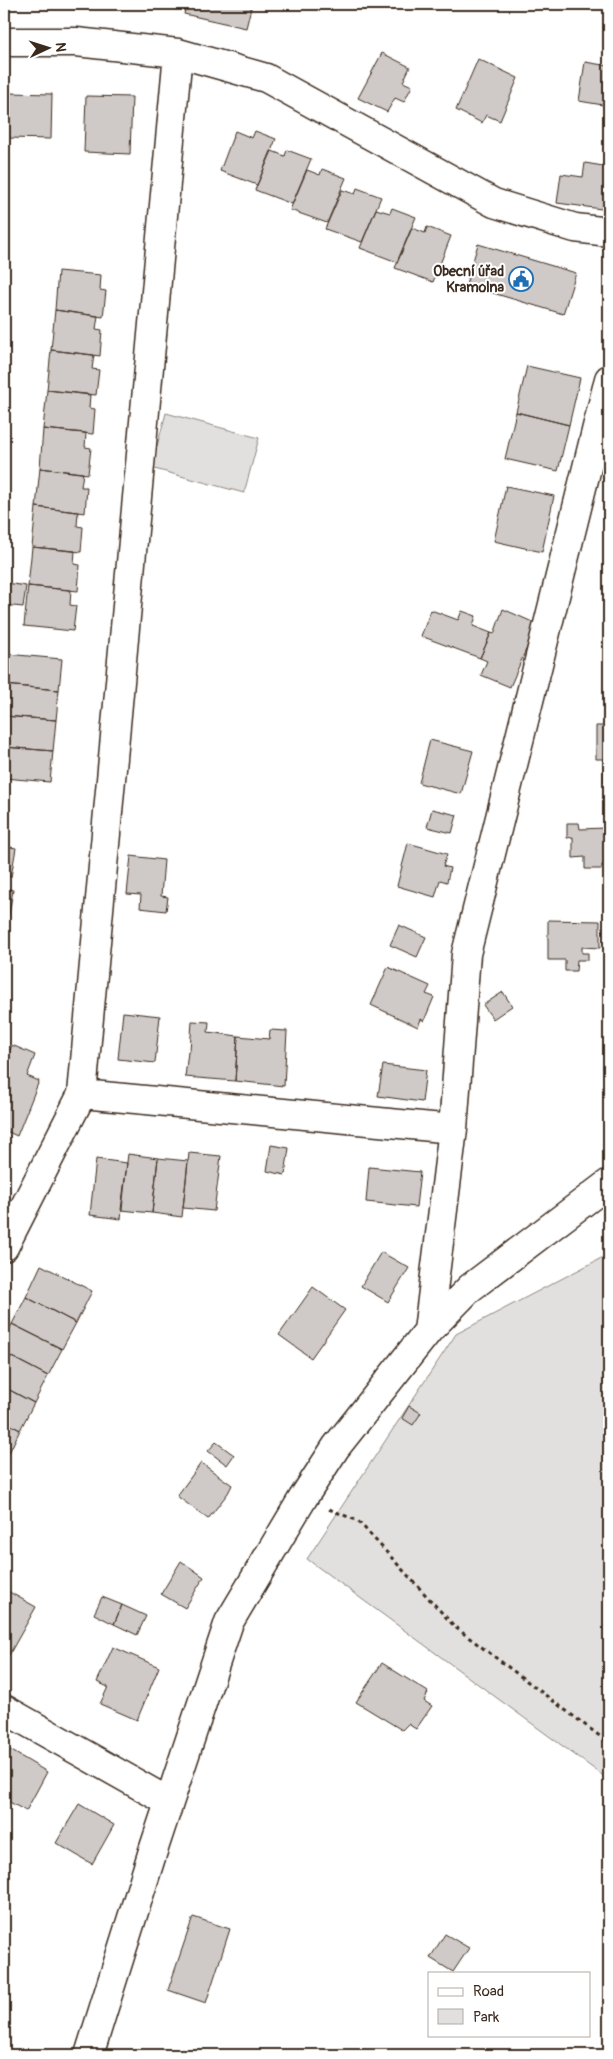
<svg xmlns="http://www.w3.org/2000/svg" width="613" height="2059" font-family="Pangolin,sans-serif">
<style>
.green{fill:#e2e0de;stroke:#8e857e}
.building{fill:#cfcac7;stroke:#3b2a1e}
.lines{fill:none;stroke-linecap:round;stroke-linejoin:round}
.minor-casing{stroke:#3b2a1e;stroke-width:31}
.path{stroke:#3b2a1e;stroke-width:3;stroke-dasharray:4 4;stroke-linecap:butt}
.minor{stroke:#fff;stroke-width:28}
.labels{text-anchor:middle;stroke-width:4;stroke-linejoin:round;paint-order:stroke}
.poi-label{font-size:14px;font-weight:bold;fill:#3b2a1e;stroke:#fff;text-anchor:end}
</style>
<rect width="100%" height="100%" fill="#fff"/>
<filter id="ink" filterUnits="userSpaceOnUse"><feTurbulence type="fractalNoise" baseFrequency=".02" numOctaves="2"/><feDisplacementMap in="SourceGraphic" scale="10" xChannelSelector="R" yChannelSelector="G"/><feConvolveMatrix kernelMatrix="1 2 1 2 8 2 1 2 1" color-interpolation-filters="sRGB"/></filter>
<g filter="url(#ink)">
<path class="green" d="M166,413L259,438L244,493L151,468Z
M609,1254V1780L307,1559L456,1334Z"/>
<path class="building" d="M186,4H252L246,28L184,14Z
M382,53L410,67L403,82L412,86L404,102L395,98L387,112L358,98Z
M478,59L518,78L500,121L486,115L482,123L456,110Z
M585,62L609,66V106L579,101Z
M9,93L52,94L51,139L8,138Z
M86,96L132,97L130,154L84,152Z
M235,131L252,138L255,131L276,139L257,185L220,171Z
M287,150L311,159L292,204L255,190L272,151L285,156Z
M585,163L609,167V210L557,203L561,174L583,177Z
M322,169L346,178L327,223L290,210L307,170L320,175Z
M357,188L381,197L362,242L325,229L342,190L355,194Z
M392,208L416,217L397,262L360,248L376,209L390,213Z
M427,227L451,236L433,282L395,268L412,228L425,233Z
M478,244L576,273L563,314L466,285Z
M58,271L101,275L100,290L106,291L103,317L55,310Z
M55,310L98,316L96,329L102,330L100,356L51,350Z
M51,350L94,355L92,369L99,370L96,395L47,390Z
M527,366L580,378L569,425L516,412Z
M47,390L90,395L89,408L95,409L93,434L43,429Z
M516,412L569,425L558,471L505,459Z
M43,429L86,433L85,447L91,448L88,474L40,468Z
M40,468L83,473L81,487H87L85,513L36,507Z
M506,486L554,496L542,552L494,541Z
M36,507L78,512L77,526L83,527L81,552L32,547Z
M32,547L75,551L74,564L80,565L78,591L28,586Z
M6,583L26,586L23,607L4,605Z
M28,586L71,590L70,605L76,606L73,631L24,626Z
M503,609L537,624L510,687L481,675L487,661L480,658L491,633L494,634Z
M431,610L458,620L462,611L476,616L473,626L491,633L480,658L421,636Z
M6,654L62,659L59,690L4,685Z
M4,685L59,690L56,720L4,716Z
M4,716L56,720L53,751L4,747Z
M596,726H609V759H596Z
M430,740L473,751L461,794L419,783Z
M4,747L53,751L50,782L4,778Z
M609,759V781L604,782V760Z
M432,809L457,815L452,833L427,827Z
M567,823H579L580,829L605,828L607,865H602V869H585V857L573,858V837L567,838Z
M408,843L447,854L443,866L450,868L447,882L440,880L435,897L397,886Z
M4,846L16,848L11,877L7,876L5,888L13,890L8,921L4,920Z
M131,856L164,860L161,896L168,897L166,911L140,908L141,895L127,894Z
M548,920L600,921V948L582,947V953H588V960H577L576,971H565V960H548Z
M399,925L426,937L417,957L390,945Z
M388,967L430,986L426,994L434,997L424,1021L421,1019L418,1027L371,1005Z
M503,992L512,1006L493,1019L483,1005Z
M123,1012L160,1016L155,1063L118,1059Z
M192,1021L209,1022L208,1032L238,1036L235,1081L185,1077L188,1052L190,1051Z
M270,1030L287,1031L284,1086L235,1081L238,1036L269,1039Z
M12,1045L35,1055L27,1076L39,1081L17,1136L4,1130V1065Z
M383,1065L426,1070L422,1102L378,1096Z
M271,1145L289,1148L285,1175L267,1171Z
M189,1153L221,1156L214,1211L183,1208Z
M128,1154L158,1158L152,1213L121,1210Z
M158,1158L188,1161L182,1217L152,1213Z
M96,1159L127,1163L121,1219L90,1215Z
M369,1167L420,1172L416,1207L366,1202Z
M381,1252L409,1268L388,1302L361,1286Z
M41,1265L92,1291L76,1323L26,1297Z
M313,1287L345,1310L311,1358L279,1335Z
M26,1297L76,1323L62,1349L12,1324Z
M12,1324L62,1349L48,1376L4,1353V1340Z
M4,1353L48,1376L34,1403L4,1387Z
M4,1387L34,1403L20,1430L4,1421Z
M409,1406L421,1413L413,1425L402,1418Z
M4,1421L20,1430L7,1457L4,1456Z
M216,1442L234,1455L227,1465L208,1451Z
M201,1463L232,1485L228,1493L208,1519L177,1496Z
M181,1561L204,1577L185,1608L161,1594Z
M4,1589L36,1607L9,1655L4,1652Z
M102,1597L122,1605L114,1624L94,1614Z
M122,1605L146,1616L137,1635L114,1624Z
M113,1647L159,1667L137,1720L100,1704L108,1687L97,1682Z
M382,1663L428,1692L424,1701L432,1706L416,1729L408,1724L402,1730L356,1702Z
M10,1750L47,1772L26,1811L4,1799V1761Z
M79,1804L114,1825L92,1864L56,1843Z
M193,1917L230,1929L206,2003L168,1990Z
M445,1934L469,1948L453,1972L430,1958Z"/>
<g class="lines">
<defs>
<path id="minor" d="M4,42H76L178,53L266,78L494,203L575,228L609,232
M82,1094L453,1129
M4,1247L82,1094L178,53
M428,1331L453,1129L466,954L609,379
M4,1709L169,1802
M89,2055L152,1854L229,1622L303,1498L336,1447L428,1331L470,1288L609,1183"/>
</defs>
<use href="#minor" class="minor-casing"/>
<path class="path" d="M329,1509L358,1521L455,1627L609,1743"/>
<use href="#minor" class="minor"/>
</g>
</g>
<defs>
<symbol id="civic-ring" viewBox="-11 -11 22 22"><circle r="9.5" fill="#fff" stroke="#1f6fb2" stroke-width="1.5"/><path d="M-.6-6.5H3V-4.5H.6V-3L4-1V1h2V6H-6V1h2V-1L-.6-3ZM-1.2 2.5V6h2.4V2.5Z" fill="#1f6fb2"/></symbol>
</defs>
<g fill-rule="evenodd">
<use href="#civic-ring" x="507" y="265" width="28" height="28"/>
</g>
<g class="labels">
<g class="poi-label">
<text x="504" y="276">Obecní úřad<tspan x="504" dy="16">Kramolna</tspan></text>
</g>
</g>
<rect width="613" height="2059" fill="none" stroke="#fff" stroke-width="20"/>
<rect x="10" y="10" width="593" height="2039" fill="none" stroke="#3b2a1e" stroke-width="2" filter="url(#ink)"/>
<rect x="428" y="1972" width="162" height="65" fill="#ffffff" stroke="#b1aaa5"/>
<rect x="438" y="1988" width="25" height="8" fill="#ffffff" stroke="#b1aaa5"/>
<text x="473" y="1996" font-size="15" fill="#3b2a1e">Road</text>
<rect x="438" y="2009" width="25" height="15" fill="#e2e0de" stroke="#b1aaa5"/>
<text x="473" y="2022" font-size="15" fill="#3b2a1e">Park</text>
<g transform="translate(48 48) rotate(86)" stroke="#ffffff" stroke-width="4" paint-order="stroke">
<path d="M0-4L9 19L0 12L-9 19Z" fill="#3b2a1e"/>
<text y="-8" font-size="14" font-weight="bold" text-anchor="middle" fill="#3b2a1e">N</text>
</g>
</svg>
